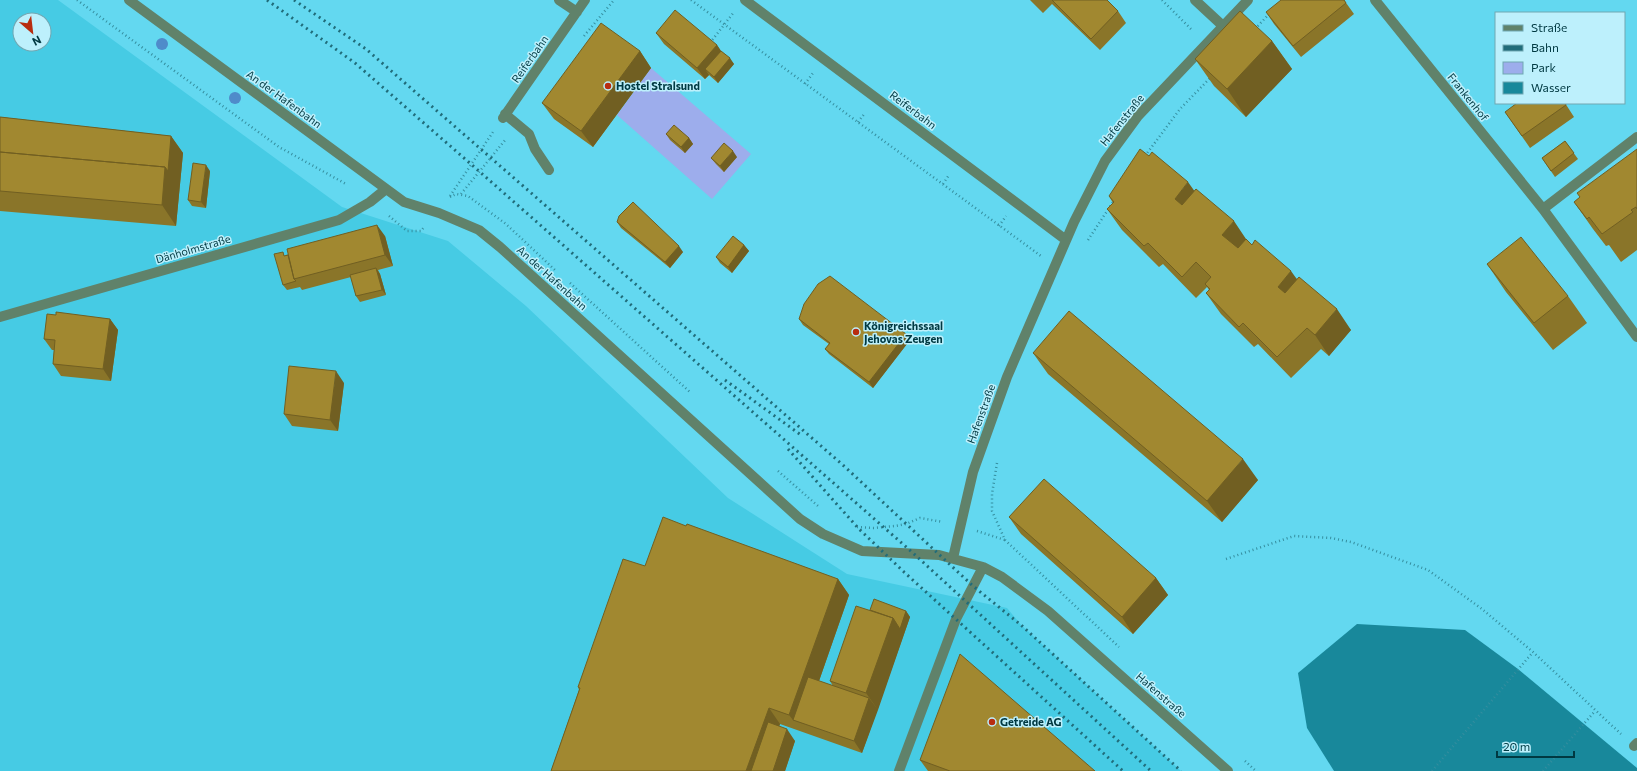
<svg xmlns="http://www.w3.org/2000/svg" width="1637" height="771" font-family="Commissioner,sans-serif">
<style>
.built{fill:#46cbe4;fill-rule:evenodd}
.green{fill:#9dadec}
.water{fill:#18889b}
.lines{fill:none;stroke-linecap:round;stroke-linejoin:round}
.path{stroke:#358e9f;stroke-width:2.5;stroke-dasharray:1 3;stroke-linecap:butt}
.minor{stroke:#60826a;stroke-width:10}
.rail{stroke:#206c7a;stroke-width:3;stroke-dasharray:2 4;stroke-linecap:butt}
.tree{fill:#4f8bca}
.wall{fill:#8a7529}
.shaded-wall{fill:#715f22}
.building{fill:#a18830;stroke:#715f22}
.poi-dot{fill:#b82d10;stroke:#bdf0fc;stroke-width:1.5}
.labels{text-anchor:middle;stroke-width:3;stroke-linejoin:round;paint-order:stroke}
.street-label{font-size:11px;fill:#003942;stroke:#bdf0fc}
.poi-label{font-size:11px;font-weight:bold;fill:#003942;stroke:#bdf0fc;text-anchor:start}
</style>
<rect width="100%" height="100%" fill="#63d8f0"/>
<path class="built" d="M0,0H58L342,207L448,241L526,306L728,498L847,574L1007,608L1021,625L1181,771H0ZM20,20H44V44H20Z"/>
<path class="green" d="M651,68L751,154L712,199L617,115Z"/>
<path class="water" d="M1357,624L1465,630L1518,669L1637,768V771H1334L1307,728L1298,673Z"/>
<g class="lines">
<path class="path" d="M77,0L279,147L346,184
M691,0L1041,256
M1162,0L1193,31
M1255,29L1269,14
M584,36L614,0
M710,43L734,12
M805,84L813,73
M858,122L865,113
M1145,156L1180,109L1211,77
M943,184L949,175
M461,194L506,139
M450,196L493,132
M450,197L456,194L468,196L506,224L556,271
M389,216L407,231H421L424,227
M999,226L1006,216
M1088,240L1115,199
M570,283L691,393
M997,463L992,494V511L1005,540L1119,647
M778,471L818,506
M857,527L873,528L895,526L906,524L920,518L943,522
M977,531L1005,540
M1226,559L1294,536L1331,538L1351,542L1428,570L1482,609L1533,652L1621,734
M1245,761L1256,771
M1432,771L1533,652
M1543,771L1595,711"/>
<path class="minor" d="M129,0L404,202L439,213L479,230L500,247L800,519L823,534L862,551L939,555L983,567L1002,577L1048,611L1228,771
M559,0L577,12
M745,0L1066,240
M1195,0L1223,26
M1375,0L1543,209L1637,337
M505,114L529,134L535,149L549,170
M503,118L585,0
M1543,209L1637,137
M0,317L339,220L370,202L386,189
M953,558L973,472L1007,377L1074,222L1105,161L1138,116L1248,0
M1634,746L1637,743
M899,771L956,619L983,567"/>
<path class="rail" d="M267,0L355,63L480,172L913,553L1151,771
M294,0L366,49L491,158L844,466L973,586L1021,625L1181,771
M725,380L801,435
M788,449L858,528L904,572L1123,771"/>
</g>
<g class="tree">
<circle cx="162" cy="44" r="6"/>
<circle cx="235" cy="98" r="6"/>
</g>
<path class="wall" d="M1030,0H1107L1118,11L1126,23L1100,50L1052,4L1043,13Z
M1344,0L1354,14L1301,57L1274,24L1266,12Z
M656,33L717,45L721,51L734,64L718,83L709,75L705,79L664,44Z
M1272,41L1292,69L1246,117L1214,86L1195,59Z
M640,51L651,68L593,147L554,119L542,103Z
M1565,103L1574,117L1530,148L1505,112Z
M0,117L171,136L183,153L176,226L0,211Z
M666,134L689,138L693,144L685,153L670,140Z
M1565,141L1578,159L1555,177L1542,158Z
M1637,149V250L1621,262L1609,245L1606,246L1593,229L1574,202Z
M737,157L724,172L716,164L711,158Z
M210,171L206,208L192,206L188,200Z
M1194,191L1252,245L1297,279L1351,330L1329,356L1321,349L1291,378L1258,344L1254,347L1221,314L1206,293L1209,290L1207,287L1196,298L1163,264L1159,267L1122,230L1107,209L1113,203L1109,196Z
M617,222L683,252L670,268L621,228Z
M385,236L393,266L378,270L380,274L386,295L360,302L356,296L351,277L302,290L300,287L287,290L283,285L286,255Z
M744,245L749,251L732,273L720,263L716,257Z
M1487,264L1568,296L1587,323L1553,350L1506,292Z
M56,315L110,319L118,330L111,381L61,376L53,364L54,350H52L44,339Z
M799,319L906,334L910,340L873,388L829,354L825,349L829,344L803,325Z
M1033,353L1258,480L1222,522L1048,374Z
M344,383L338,431L292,426L284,414Z
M1009,517L1156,578L1168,595L1133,634L1021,534Z
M645,566L838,579L849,595L819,681L833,686L830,681L870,610L906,611L910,617L862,753L780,724L779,726L795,741L785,771H551L579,690L578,687Z
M920,760L1095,771H928Z"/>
<path class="shaded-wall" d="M1272,41L1292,69L1246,117L1227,89Z
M717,45L725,57L705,69L709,75L705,79L697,68Z
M640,51L651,68L593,147L581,131Z
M730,58L734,64L718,83L714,77Z
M171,136L183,153L176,226L162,205L165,167Z
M689,138L693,144L685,153L681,147Z
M733,151L737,157L724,172L720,166Z
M206,165L210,171L206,208L201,202Z
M1188,182L1203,203L1189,220L1175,199Z
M1234,221L1248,242L1237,256L1222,235Z
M377,225L385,236L393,266L385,255Z
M744,245L749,251L732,273L728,267Z
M679,246L683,252L670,268L665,262Z
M376,268L380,274L386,295L382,290Z
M1291,271L1306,292L1292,308L1278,287Z
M1337,309L1351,330L1329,356L1315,335Z
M110,319L118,330L111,381L103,369Z
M906,334L910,340L873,388L869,382Z
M336,371L344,383L338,431L330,420Z
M1243,459L1258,480L1222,522L1207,501Z
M1156,578L1168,595L1133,634L1122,617Z
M838,579L849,595L804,724L793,720L789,715Z
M906,611L910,617L878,710L866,693L893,618Z
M869,698L878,710L862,753L854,741Z
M769,708L780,724L763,771H746Z
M787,729L795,741L785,771H773Z"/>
<path class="building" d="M1052,0H1107L1118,11L1091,39Z
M1281,0H1344L1346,3L1293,46L1266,12Z
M675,10L717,45L697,68L656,33Z
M1240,11L1272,41L1227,89L1195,59Z
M601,23L640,51L581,131L542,103Z
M721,51L730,58L714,77L705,69Z
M1517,103H1565L1566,105L1522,136L1505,112Z
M0,117L171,136L168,171L165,167L0,152Z
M674,125L689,138L681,147L666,134Z
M1565,141L1574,153L1551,171L1542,158Z
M724,143L733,151L720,166L711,158Z
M1140,149L1149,156L1152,152L1188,182L1175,199L1182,205L1196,189L1234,221L1222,235L1238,248L1246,239L1252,245L1255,240L1291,271L1278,287L1285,293L1299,277L1337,309L1315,335L1307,328L1277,357L1243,323L1239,327L1206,293L1210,289L1205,284L1211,277L1196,262L1182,277L1148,243L1144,246L1107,209L1114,202L1109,196Z
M1637,149V209L1636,207L1631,210L1633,212L1602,234L1589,217L1587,219L1574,202L1580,197L1577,193Z
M0,152L165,167L162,205L0,191Z
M193,163L206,165L201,202L188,200Z
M633,202L679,246L665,262L617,222L619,216Z
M377,225L385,255L294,279L287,249Z
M733,236L744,245L728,267L716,257Z
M1521,237L1568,296L1534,323L1487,264Z
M283,252L284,256L288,255L294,279L296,281L283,285L274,254Z
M376,268L382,290L356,296L350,275Z
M830,276L906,334L869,382L825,349L830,343L799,319L804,304L818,284Z
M1069,311L1243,459L1207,501L1033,353Z
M56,312L110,319L103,369L53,364L55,340L44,339L47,314L56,315Z
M289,366L336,371L330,420L284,414Z
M1044,479L1156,578L1122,617L1009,517Z
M663,517L686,526L687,524L838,579L789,715L769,708L746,771H551L580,688L578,687L623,559L645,566Z
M874,599L906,611L900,629L893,618L870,610Z
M856,606L893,618L866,693L830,681Z
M960,654L1095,771H950L920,760Z
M808,677L869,698L854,741L793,720Z
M768,722L787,729L773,771H751Z"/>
<g class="poi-dot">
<circle cx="608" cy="86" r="4"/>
<circle cx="856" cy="332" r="4"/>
<circle cx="992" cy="722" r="4"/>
</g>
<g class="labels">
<g class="street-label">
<text transform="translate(530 59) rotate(-55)" y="4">Reiferbahn</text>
<text transform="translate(1468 97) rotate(51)" y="4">Frankenhof</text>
<text transform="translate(284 99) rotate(36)" y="4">An der Hafenbahn</text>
<text transform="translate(913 110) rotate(37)" y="4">Reiferbahn</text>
<text transform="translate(1122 120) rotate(-51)" y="4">Hafenstraße</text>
<text transform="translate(193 249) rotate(-16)" y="4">Dänholmstraße</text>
<text transform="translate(552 278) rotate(42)" y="4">An der Hafenbahn</text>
<text transform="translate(981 414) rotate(-70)" y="4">Hafenstraße</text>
<text transform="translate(1161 695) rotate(41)" y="4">Hafenstraße</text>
</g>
<g class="poi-label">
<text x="616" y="90">Hostel Stralsund</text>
<text x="864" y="330">Königreichssaal<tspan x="864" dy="13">Jehovas Zeugen</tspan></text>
<text x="1000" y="726">Getreide AG</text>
</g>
</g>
<rect x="1495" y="12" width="130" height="92" fill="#bdf0fc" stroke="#71a7b2"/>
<rect x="1503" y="25" width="20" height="6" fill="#60826a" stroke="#71a7b2"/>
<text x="1531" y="32" font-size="12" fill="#003942">Straße</text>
<rect x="1503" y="45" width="20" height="6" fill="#206c7a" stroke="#71a7b2"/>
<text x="1531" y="52" font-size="12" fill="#003942">Bahn</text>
<rect x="1503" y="62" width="20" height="12" fill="#9dadec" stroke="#71a7b2"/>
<text x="1531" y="72" font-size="12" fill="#003942">Park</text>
<rect x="1503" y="82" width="20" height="12" fill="#18889b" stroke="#71a7b2"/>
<text x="1531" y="92" font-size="12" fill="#003942">Wasser</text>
<g transform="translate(32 32) rotate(152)"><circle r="19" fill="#bdf0fc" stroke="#71a7b2"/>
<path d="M0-3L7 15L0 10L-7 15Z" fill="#b82d10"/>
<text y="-6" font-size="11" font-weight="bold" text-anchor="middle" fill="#003942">N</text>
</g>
<path d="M1497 751v6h77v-6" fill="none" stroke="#003942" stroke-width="2"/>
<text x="1503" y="751" font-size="12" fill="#003942" stroke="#bdf0fc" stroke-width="3" paint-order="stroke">20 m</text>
</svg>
